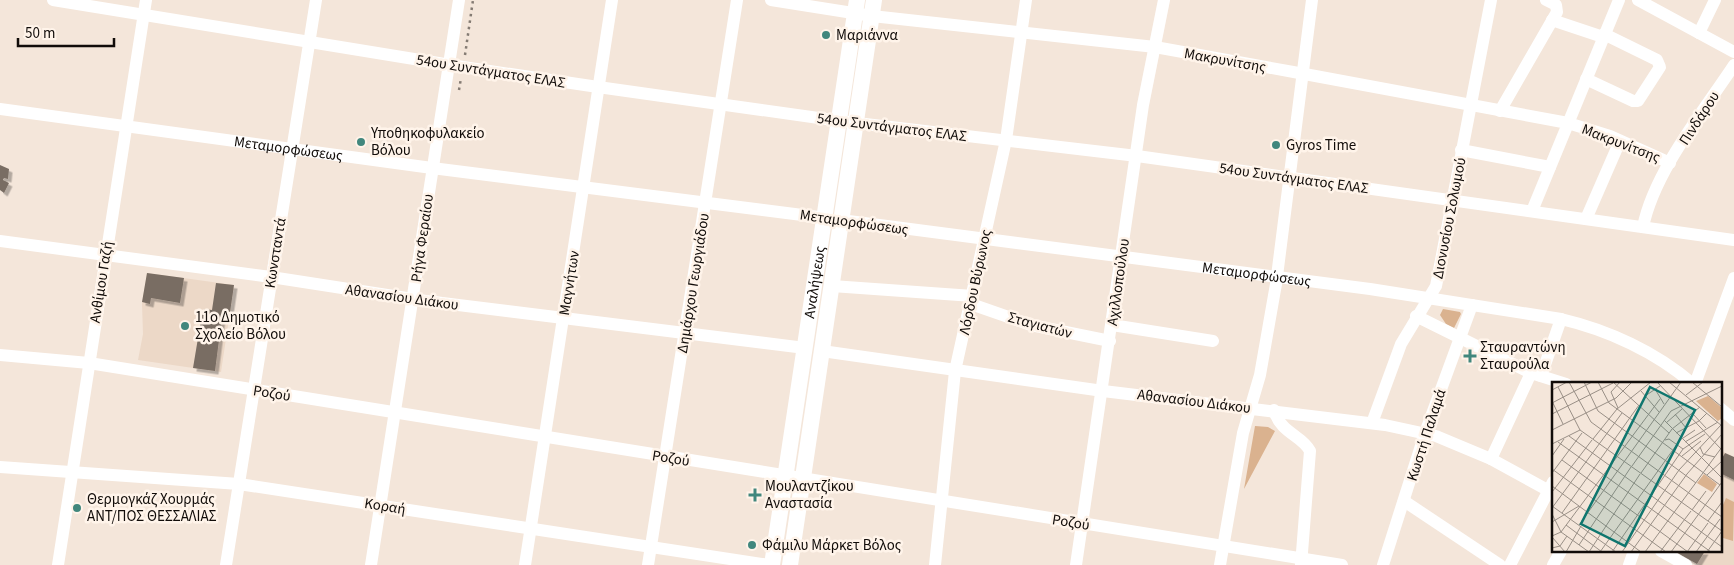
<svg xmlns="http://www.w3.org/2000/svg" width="1734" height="565" font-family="'Source Sans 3',sans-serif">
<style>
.built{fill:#ecd8c7}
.green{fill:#dab28f}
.building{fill:#796d63;filter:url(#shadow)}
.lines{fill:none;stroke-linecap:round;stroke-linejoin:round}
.path{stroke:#847b73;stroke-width:2.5;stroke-dasharray:2.5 4;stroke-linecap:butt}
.minor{stroke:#fff;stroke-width:12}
.major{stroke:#fff;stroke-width:16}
.poi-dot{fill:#41877d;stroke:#fff4ea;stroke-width:2}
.labels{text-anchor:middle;stroke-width:5;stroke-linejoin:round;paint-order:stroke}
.poi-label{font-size:15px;fill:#110c09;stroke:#fff4ea;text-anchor:start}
.street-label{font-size:15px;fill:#110c09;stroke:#fff4ea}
.inset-road{fill:none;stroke:#998f86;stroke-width:1}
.view{fill:#0f766e;fill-opacity:0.15;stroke:#0f766e;stroke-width:2.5}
.inset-edge{fill:none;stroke:#110c09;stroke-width:2.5}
</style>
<defs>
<filter id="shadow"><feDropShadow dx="3.5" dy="3.5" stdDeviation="0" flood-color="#0004"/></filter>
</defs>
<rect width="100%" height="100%" fill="#f4e6da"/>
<path class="built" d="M147,273L234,285L221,372L138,360L143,334L142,304Z
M1720,450L1734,457V565H1700L1674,551H1720Z"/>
<path class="green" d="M1443,309L1460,312L1461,314L1454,328L1446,324L1440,315Z
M1255,426L1268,427L1275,431L1244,489Z
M1726,498L1734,502L1733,541L1720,537V512Z"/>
<path class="building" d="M0,165L9,169L8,179L4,178L3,180L9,183L4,193L0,190Z
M147,273L184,278L180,303L151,298L150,304L142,302Z
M216,283L234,285L229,319L222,317L215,371L193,368L202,314L204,309L212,310Z
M1725,453L1734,457V480L1720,473V462Z
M1674,551H1705L1697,564Z"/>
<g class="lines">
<path class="path" d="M465,55L473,0
M459,90L461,78"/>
<g class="minor">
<path d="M53,0L463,67L598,87L840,121L1137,156L1734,240"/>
<path d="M771,0L872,16L1155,47L1310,75L1568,123L1610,136L1670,163"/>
<path d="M1638,0L1734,52"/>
<path d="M1552,20L1603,37"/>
<path d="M1699,33L1715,0"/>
<path d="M1586,79L1633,101H1638L1660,67L1657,60L1604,34"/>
<path id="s1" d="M0,109L432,168L826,218"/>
<path d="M1500,111L1557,12L1556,5L1546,0"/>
<path d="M1461,150L1550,167"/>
<path d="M1532,211L1619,0"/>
<path d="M1586,219L1620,141"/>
<path id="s2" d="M841,220L1370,289L1561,319C1608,330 1656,352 1693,384"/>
<path d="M1643,227C1654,172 1703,112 1734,65"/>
<path d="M0,241L271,277L426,301L805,348"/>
<path d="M832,286L973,296"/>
<path d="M971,304L1031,325L1110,341"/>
<path d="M1416,316L1531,373L1566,384"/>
<path d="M1112,325L1213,341"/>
<path d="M822,351L1103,391L1385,425L1436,436L1491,459L1553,493"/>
<path d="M0,355L89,363L1342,565"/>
<path d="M1541,376L1561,319"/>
<path d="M1695,384L1734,278"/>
<path d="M1720,408L1734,420"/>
<path d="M1274,410C1281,434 1302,435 1310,451L1301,565"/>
<path d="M1372,423L1401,344L1436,286L1491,0"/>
<path d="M1491,459L1531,373"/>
<path d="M0,467L239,484L769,565"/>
<path d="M1404,501L1500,565"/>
<path d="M1661,551L1686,565"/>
<path d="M58,565L146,0"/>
<path d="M226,565L316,0"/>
<path d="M371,565L459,0"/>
<path d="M525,565L612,0"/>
<path d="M648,565L737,0"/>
<path d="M935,565L955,371L1006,140L1026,0"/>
<path d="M1076,565L1143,105L1164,0"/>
<path d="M1220,565L1243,433L1260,375L1276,284L1312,0"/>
<path d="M1383,565L1425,433L1472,305"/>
<path d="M1510,565L1553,482"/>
<path d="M1553,565L1561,551"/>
<path d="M1629,565L1634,551"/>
</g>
<g class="major">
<path id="s3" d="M772,565L857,0"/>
<path d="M790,565L874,0"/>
</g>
</g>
<g class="poi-dot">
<circle cx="826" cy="35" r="5"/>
<circle cx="361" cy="142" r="5"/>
<circle cx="1276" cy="145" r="5"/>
<circle cx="185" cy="326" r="5"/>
<path d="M1467.5 348.5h5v5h5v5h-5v5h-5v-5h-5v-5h5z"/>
<path d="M752.5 487.5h5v5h5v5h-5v5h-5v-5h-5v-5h5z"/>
<circle cx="77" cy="508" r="5"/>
<circle cx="752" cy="545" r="5"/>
</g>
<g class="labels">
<g class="poi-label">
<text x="836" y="40">Μαριάννα</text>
<text x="371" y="138">Υποθηκοφυλακείο<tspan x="371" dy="17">Βόλου</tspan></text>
<text x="1286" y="150">Gyros Time</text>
<text x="195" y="322">11ο Δημοτικό<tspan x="195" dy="17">Σχολείο Βόλου</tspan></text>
<text x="1480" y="352">Σταυραντώνη<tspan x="1480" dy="17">Σταυρούλα</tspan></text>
<text x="765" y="491">Μουλαντζίκου<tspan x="765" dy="17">Αναστασία</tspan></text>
<text x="87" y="504">Θερμογκάζ Χουρμάς<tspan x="87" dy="17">ΑΝΤ/ΠΟΣ ΘΕΣΣΑΛΙΑΣ</tspan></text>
<text x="762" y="550">Φάμιλυ Μάρκετ Βόλος</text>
</g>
<g class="street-label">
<text transform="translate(1225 60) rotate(10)" y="5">Μακρυνίτσης</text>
<text transform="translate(491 71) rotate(9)" y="5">54ου Συντάγματος ΕΛΑΣ</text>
<text transform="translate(1699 118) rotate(-57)" y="5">Πινδάρου</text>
<text transform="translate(892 127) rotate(7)" y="5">54ου Συντάγματος ΕΛΑΣ</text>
<text transform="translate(1621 143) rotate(21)" y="5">Μακρυνίτσης</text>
<text dy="5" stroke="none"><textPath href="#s1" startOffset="291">Μεταμορφώσεως</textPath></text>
<text transform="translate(1294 178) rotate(8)" y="5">54ου Συντάγματος ΕΛΑΣ</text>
<text transform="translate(1449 218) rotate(-79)" y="5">Διονυσίου Σολωμού</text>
<text transform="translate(854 222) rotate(8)" y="5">Μεταμορφώσεως</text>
<text transform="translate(422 238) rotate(-82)" y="5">Ρήγα Φεραίου</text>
<text transform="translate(275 253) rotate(-81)" y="5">Κωνσταντά</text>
<text dy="5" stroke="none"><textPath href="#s2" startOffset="419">Μεταμορφώσεως</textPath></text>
<text transform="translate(101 282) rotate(-81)" y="5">Ανθίμου Γαζή</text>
<text transform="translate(975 282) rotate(-78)" y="5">Λόρδου Βύρωνος</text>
<text transform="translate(1118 282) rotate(-82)" y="5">Αχιλλοπούλου</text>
<text transform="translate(569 283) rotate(-81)" y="5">Μαγνήτων</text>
<text transform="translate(693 283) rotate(-81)" y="5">Δημάρχου Γεωργιάδου</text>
<text dy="5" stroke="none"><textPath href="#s3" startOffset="286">Αναλήψεως</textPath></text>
<text transform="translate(402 297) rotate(8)" y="5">Αθανασίου Διάκου</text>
<text transform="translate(1040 325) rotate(15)" y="5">Σταγιατών</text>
<text transform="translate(272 393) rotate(9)" y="5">Ροζού</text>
<text transform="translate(1194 401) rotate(7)" y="5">Αθανασίου Διάκου</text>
<text transform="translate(1426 435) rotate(-72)" y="5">Κωστή Παλαμά</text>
<text transform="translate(671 458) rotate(9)" y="5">Ροζού</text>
<text transform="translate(385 506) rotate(9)" y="5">Κοραή</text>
<text transform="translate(1071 522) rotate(9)" y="5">Ροζού</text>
</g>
</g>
<g transform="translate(1552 382)">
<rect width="170" height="170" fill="#f4e6da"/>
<path d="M156,14L170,26V36L166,39L144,19ZM152,92L165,102L160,110L145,101Z" fill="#dab28f"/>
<path class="inset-road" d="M17,0L39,40L170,135M32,0L46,29L144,101M46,0L57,21L168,103M61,0L117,51M105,0L169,67M117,0L170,44M140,0L170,25M6,5L28,48M103,7L112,22M0,8L15,0M89,9L107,30M134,13L151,0M93,14L108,4M0,19L11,42M0,21L40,0M66,26L59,10L68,0M0,32L61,1M123,32L134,46M141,32L154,46M112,38L170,96M114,41L130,27M0,48L64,16L80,0M124,51L147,39L155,31M17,54L170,165M41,57L65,27L99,0M113,58L117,57L131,67M6,60L159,170M133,60L166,40M0,62L28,48L170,149M148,65L151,72L163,75M0,74L12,57M130,74L149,59M10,78L136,170M80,84L119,29L170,4M0,87L114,170M0,91L30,51M89,91L120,47L148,25M155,93L170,79M0,104L89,170M0,110L40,58M0,124L64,170M0,126L70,31M140,128L154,109M10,131L87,23M0,132L9,150L37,170M156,139L170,120M0,140L27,124M14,143L50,170M27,143L129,0M0,154L9,150L108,17M0,155L13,170M27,163L79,85M0,166L8,164L15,154M14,170L29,144M37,170L88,92M48,170L128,58L143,48M60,170L131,67L153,52M70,170L127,88L169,43M79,170L135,92L170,52M93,170L170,65M108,170L139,129M119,170L170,100M135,170L156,141M144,170L168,137M155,170L170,149"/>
<path class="view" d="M98,5L143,28L73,164L29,142Z"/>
<rect width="170" height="170" class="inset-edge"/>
</g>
<path d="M18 38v8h96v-8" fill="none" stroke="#110c09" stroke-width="2.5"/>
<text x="25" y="38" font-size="15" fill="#110c09" stroke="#fff4ea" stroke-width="4" paint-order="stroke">50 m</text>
</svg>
